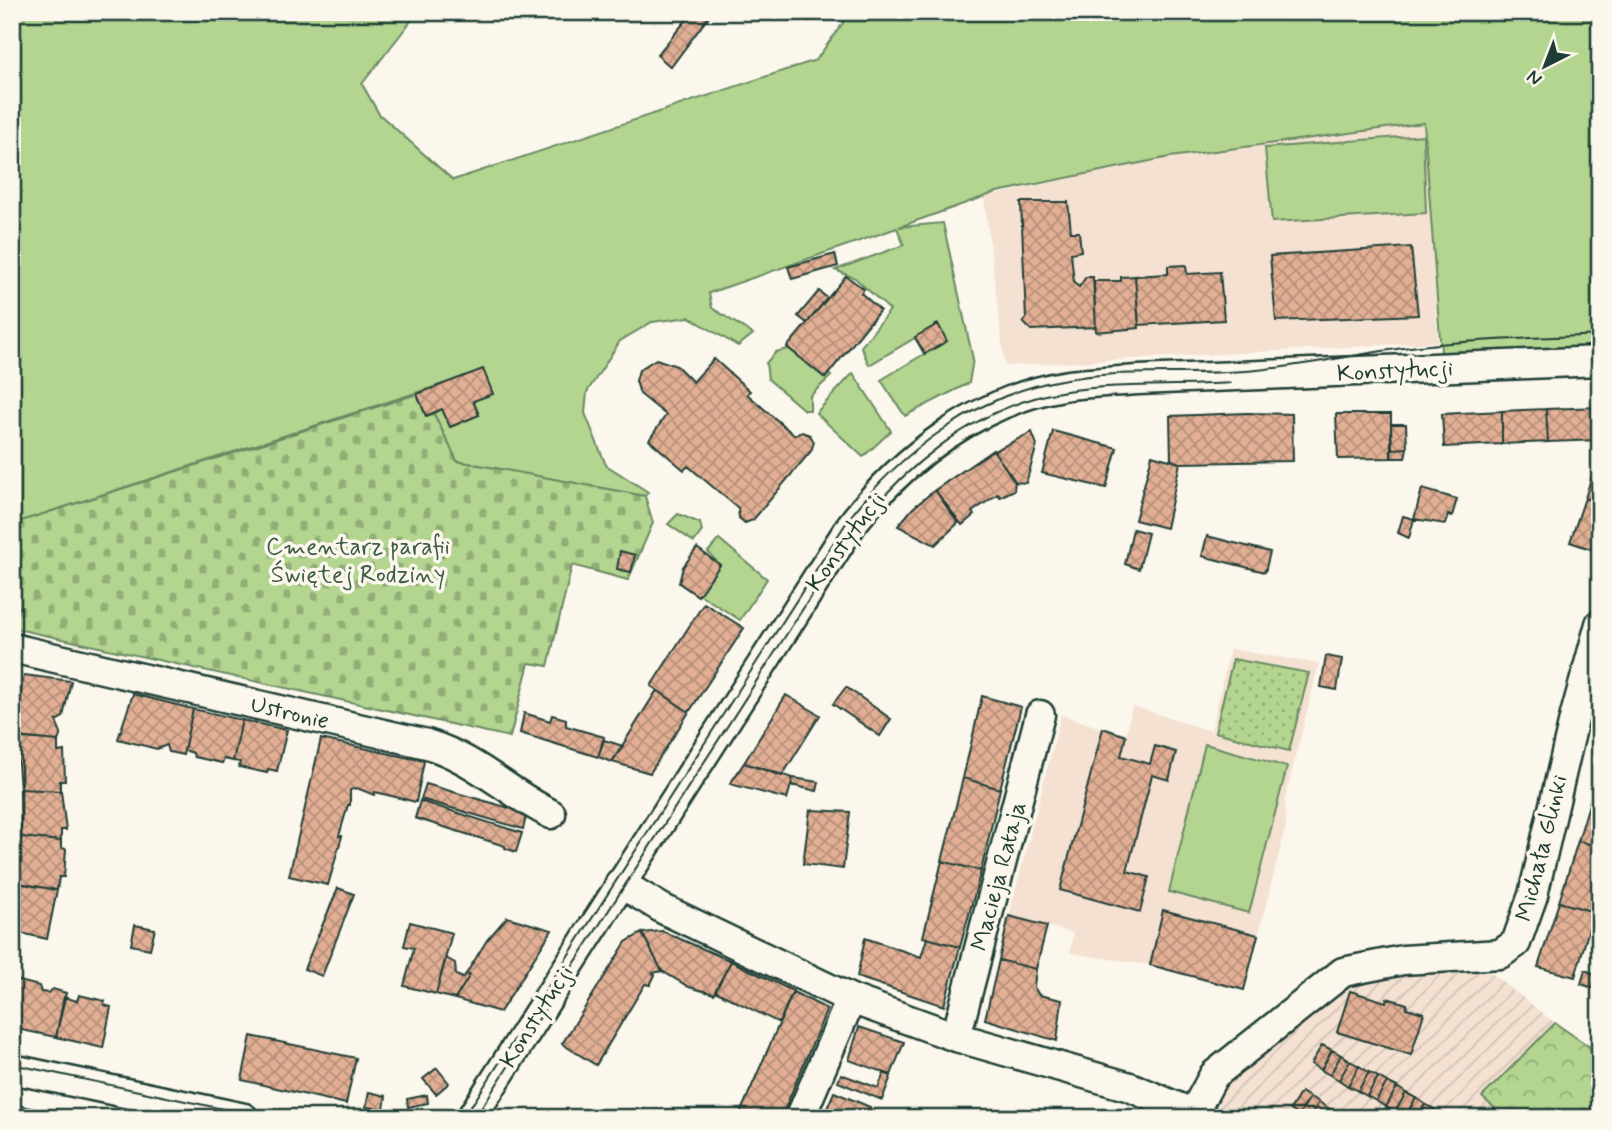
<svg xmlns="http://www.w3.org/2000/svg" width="1612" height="1130" font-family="Mynerve,sans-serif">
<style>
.built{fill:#f4e1d2}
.industrial{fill:url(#industrial-furrows)}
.grass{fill:#b3d590;stroke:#698962;stroke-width:2}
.forest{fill:url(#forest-crowns);stroke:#698962;stroke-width:2}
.cemetery{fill:url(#cemetery-stones);stroke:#698962;stroke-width:2}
.park{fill:url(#park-dots);stroke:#698962;stroke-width:2}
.building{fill:url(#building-cross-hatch);stroke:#1f3d34;stroke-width:2}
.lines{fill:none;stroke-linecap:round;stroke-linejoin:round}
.minor-casing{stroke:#1f3d34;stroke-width:33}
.minor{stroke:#fbf7ec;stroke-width:28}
.tram{stroke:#1f3d34;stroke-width:2}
.labels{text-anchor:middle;stroke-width:7;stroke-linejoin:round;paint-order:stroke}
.street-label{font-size:24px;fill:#1f3d34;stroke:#fbf7ec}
.park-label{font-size:24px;fill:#3d5b46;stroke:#fbf7ec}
</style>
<defs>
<pattern id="industrial-furrows" width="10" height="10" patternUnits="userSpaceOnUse" patternTransform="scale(1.75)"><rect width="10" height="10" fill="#f4e1d2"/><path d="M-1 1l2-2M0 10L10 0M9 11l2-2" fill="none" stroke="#d1c2b5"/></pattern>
<pattern id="forest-crowns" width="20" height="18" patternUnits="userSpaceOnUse" patternTransform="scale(1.75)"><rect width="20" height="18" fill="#b3d590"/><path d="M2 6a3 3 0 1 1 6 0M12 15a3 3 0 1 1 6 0" fill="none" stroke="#91ae76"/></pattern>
<pattern id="cemetery-stones" width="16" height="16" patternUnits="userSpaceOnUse" patternTransform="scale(1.75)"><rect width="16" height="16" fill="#b3d590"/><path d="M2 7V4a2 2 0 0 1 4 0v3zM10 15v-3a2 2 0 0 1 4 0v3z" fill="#91ae76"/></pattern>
<pattern id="park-dots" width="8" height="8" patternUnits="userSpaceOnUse" patternTransform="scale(1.75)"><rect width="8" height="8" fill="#b3d590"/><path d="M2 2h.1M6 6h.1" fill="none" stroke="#91ae76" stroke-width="1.8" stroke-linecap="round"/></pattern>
<pattern id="building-cross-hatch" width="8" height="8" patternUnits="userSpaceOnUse" patternTransform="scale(1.75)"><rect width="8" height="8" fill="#e2af95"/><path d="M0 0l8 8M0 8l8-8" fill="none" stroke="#b7907a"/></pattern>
</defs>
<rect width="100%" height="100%" fill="#fbf7ec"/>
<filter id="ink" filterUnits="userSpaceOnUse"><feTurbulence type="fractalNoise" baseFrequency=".0143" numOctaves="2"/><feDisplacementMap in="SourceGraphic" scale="14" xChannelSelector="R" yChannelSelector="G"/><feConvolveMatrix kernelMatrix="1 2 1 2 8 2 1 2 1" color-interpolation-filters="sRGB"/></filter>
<g filter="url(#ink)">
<path class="built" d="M1425,123L1438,342L1005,366L984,197L1161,159Z
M1230,649L1319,664L1285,799L1286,826L1244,990L1150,965L1070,953L1073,933L1009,916L1061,715L1126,736L1132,706L1211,731Z"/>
<path class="industrial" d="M1471,957L1555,1023L1483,1096L1506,1118H1203L1214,1075L1343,972Z"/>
<path class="grass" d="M12,12H418L362,84L379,114L453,180L816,60L851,12H1600V331L1594,354L1442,366L1424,123L1170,157L997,192L899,227L943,223L973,359L969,383L905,416L881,380L924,354L915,338L869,365L861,347L890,310L855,278L835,270L904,245L897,228L709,293L712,308L753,334L738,346L689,317L652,322L620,341L587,392L585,413L606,465L648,492L645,496L457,461L434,414L442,409L451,427L479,415L473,401L492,394L483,371L12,524Z
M1423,135L1426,213L1272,222L1265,148Z
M796,347L831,376L810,396V410H804L768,379L766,363L776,352Z
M853,373L891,431L863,457L816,413Z
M678,514L700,523L702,531L694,542L668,524Z
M719,539L767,579L740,620L699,594L720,565L708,552Z
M1205,744L1287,767L1249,913L1169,892Z"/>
<path class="forest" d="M1555,1023L1600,1054V1118H1506L1482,1097Z"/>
<path class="cemetery" d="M417,394L426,416L434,414L457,461L645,496L653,523L628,580L572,565L548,666L529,663L510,737L12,628V524Z"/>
<path class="park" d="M1233,659L1309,673L1289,751L1215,732Z"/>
<path class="building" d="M693,12H712L671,67L657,55Z
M1021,202H1068L1071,232H1079L1081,251L1071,253L1074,283L1079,287L1086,277H1093L1096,327L1031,330L1023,322L1026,319Z
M1411,247L1418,315L1276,321L1270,256Z
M835,254L838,266L792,279L788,267Z
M1186,265L1187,274L1220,272L1224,320L1139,325L1135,276L1168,274V266Z
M846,276L864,289L861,293L880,310L825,378L787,347Z
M1135,276L1139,328L1096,332L1094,281H1121V277Z
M819,291L827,298L807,323L798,316Z
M938,324L947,341L925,354L915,337Z
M656,359L677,366L693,382L714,359L750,391L747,394L794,435L802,432L810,435L814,442L811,451L753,520L745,523L739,518L738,508L688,466L684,470L649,440L666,415L640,394L636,381L639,370Z
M483,369L493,394L473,401L479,415L450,427L442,409L426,416L417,394Z
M1600,407V440L1548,442L1546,409Z
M1546,409L1548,442L1502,444V411Z
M1502,411V444L1444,447L1442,414Z
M1247,413L1292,414L1293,461L1180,463L1171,460L1170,416Z
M1336,414H1391V458L1338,459Z
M1391,424H1406L1407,448L1392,449Z
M1053,431L1117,448L1106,488L1042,473Z
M1032,432L1037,445L1026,483L1015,482L994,451Z
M1407,448L1405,458H1391L1392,449Z
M993,450L1015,481L1014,490L1000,497L998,494L972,512L974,515L962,525L935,490Z
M1152,455L1180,463L1166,528L1135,520Z
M1598,457H1600V503L1585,498Z
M1422,489L1457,499L1452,516L1448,515L1445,524L1414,519Z
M935,490L958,523L935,545L898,526L913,508Z
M1585,498L1600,503V552L1570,542Z
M1403,516L1414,519L1409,538L1398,533Z
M1133,529L1148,533L1139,569L1125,564Z
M1207,536L1270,552L1265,572L1202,556Z
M697,548L720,565L698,596L679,583L683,567Z
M620,551L635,555L631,572L617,569Z
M704,603L744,628L689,712L651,686Z
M1326,656L1342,659L1337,690L1321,687Z
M24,675L71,681L63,717L56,721L61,733L58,741L12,737Z
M846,687L891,719L880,736L833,704Z
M657,690L689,712L650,773L612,762Z
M133,694L193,709L183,755L169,752L167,745L157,749L118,739Z
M786,695L820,715L782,776L744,763Z
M982,696L1021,707L1000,789L963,778Z
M193,709L242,720L233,761L224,759L222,763L194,757L193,753L184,750Z
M524,713L550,721L552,715L566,719V726L604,737L598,757L520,733Z
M242,720L287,730L277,771L268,769L267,773L239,767L240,762L233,761Z
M1103,728L1126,736L1121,756L1150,764L1155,746L1176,752L1169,780L1152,775L1127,871L1149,877L1140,912L1060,890Z
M16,737L58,741V752L64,751L65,781H60V791L20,789Z
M321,739L424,761L416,802L375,792L374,795L357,788L350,790V805H348L339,836H342L328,885L289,876Z
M604,740L623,746L612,762L598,757Z
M744,763L793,778L787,799L730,784Z
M793,778L819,782L817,791L791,785Z
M963,778L1000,789L981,871L942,861Z
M1596,781L1600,782V847L1578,841Z
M426,784L527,813L523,829L421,799Z
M20,789L61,791L66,830H61V841L21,837Z
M420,801L522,833L516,852L505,848V846L415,818Z
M810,810L850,812L843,869L803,864Z
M21,837L61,841V848L66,849L64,877H59L57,890L17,883Z
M1578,841L1600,847V893L1594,912L1559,902Z
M942,861L981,871L960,947L923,937Z
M14,882L57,890L47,939L12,931Z
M338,888L354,894L322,976L304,969Z
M1559,902L1594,912L1575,977L1538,967Z
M1163,910L1258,935L1244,990L1150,965Z
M1009,916L1047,926L1036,969L999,960Z
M507,917L552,930L500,1012L455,999L470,975L466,974L487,940Z
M410,922L452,933L436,994L404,986L414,948L404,946Z
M135,925L155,929L150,949L131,945Z
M662,931L731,961L714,994L689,987L662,971L642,933Z
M642,933L662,971L653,973L655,975L650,985L645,984L596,1065L562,1044L626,942Z
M865,938L921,957L927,938L960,947L944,1006L857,977Z
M446,958L455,963L456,975L463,978L466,974L470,975L455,999L436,994Z
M999,960L1036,969L1034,987L1039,995L1062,1000L1057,1041L985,1019Z
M731,961L793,991L779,1023L715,991Z
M1585,970L1598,975L1593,988L1581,984Z
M12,979L39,986L41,992L48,993L53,989L66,993L56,1037L12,1028Z
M1350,991L1386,1002L1387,998L1407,1004L1406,1008L1424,1013L1411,1055L1337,1032Z
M793,992L827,1009L781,1118H738Z
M79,995L105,1001L104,1005L111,1007L103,1048L56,1037L64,997L77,1001Z
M859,1027L904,1042L891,1075L849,1060Z
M251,1036L356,1058L346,1104L242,1080Z
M1322,1045L1332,1050L1321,1070L1311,1064Z
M1332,1050L1341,1055L1330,1075L1321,1070Z
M1341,1055L1350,1061L1339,1080L1330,1075Z
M1350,1061L1359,1066L1348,1086L1339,1080Z
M1359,1066L1369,1072L1358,1091L1348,1086Z
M437,1068L449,1083L436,1094L423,1079Z
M1369,1072L1378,1077L1367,1096L1358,1091Z
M884,1073L891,1076L882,1100L838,1082L841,1074L878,1088Z
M1378,1077L1387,1082L1376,1101L1367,1096Z
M1387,1082L1397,1087L1386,1107L1376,1101Z
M1397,1087L1406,1093L1395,1112L1386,1107Z
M369,1092L386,1096L384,1109L366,1107Z
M834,1092L870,1107L865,1118H823Z
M1301,1092L1310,1097L1299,1115L1290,1110Z
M1406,1093L1416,1098L1404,1118L1395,1112Z
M427,1095L428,1103L408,1107L407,1099Z
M1310,1097L1319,1102L1310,1118H1304L1299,1115Z
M1416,1098L1425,1104L1417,1118H1405Z
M1319,1102L1328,1108L1323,1118H1310Z
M12,1104L31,1108L28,1118H12Z
M1425,1104L1434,1109L1429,1118H1417Z
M31,1108L78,1118H28Z
M1328,1108L1338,1113L1335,1118H1323Z
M1434,1109L1444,1115L1442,1118H1429Z
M100,1111L114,1115L113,1118H99Z"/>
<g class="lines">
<defs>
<path id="minor" d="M12,648L427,744C478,760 505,791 551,814
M620,883L663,909L851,999L956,1037L1130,1087L1203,1118
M956,1037L1040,715
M12,1069L244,1118
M1194,1112L1214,1075L1343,972L1403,960L1500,954L1516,943L1533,895L1575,715L1600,624
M471,1118L852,524C904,457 978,401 1063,386C1087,382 1113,382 1138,380L1600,361
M800,1118L851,999"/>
</defs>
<use href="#minor" class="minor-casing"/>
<use href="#minor" class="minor"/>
<path class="tram" d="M12,1064L265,1118
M460,1118L474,1102L848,520C899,453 976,395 1061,380C1125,368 1192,377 1257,370C1311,365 1365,352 1419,346C1479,339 1540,338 1600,335
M475,1118L844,545C896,472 974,405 1066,391C1121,383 1176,387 1230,383"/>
</g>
</g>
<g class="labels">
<g class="street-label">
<text transform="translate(1395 370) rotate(-3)" y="8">Konstytucji</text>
<text transform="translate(845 541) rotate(-54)" y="8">Konstytucji</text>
<text transform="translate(290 712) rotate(13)" y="8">Ustronie</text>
<text transform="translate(1541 848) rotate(-76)" y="8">Michała Glinki</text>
<text transform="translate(998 876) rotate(-75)" y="8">Macieja Rataja</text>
<text transform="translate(536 1016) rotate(-58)" y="8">Konstytucji</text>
</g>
<g class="park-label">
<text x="358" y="554">Cmentarz parafii<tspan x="358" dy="28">Świętej Rodziny</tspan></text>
</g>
</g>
<rect width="1612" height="1130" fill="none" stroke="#fbf7ec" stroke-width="42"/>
<rect x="21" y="21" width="1570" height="1088" fill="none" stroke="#1f3d34" stroke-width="2.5" filter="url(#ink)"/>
<g transform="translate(1545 66) rotate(222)" stroke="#fbf7ec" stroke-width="5" paint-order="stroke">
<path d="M0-5L12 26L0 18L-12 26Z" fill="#1f3d34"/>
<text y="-10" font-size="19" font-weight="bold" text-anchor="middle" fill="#1f3d34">N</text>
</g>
</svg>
